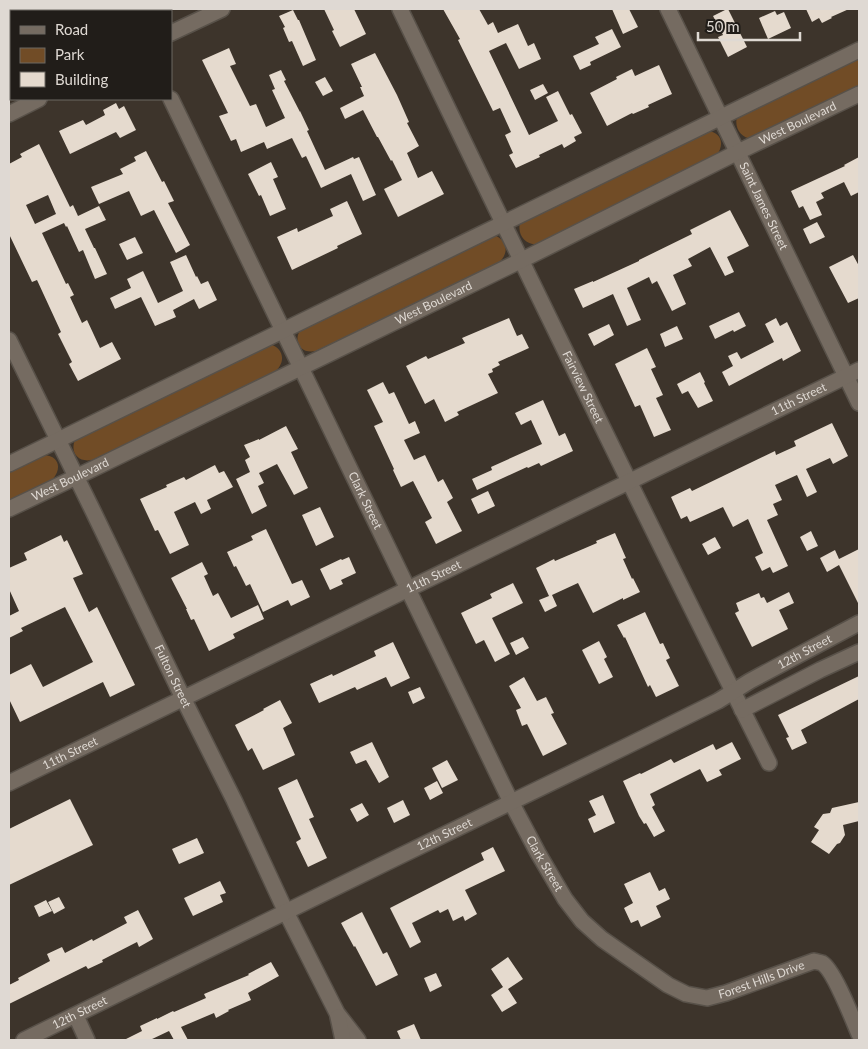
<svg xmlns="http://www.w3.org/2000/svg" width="868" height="1049" font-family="Lato,sans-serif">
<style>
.green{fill:#714c26}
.building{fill:#e5dace;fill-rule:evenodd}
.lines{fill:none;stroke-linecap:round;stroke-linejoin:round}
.minor-casing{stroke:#585149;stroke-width:18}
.tertiary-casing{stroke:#585149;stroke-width:18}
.minor{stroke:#756b61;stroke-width:15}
.tertiary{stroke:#756b61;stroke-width:15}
.labels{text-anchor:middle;stroke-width:5;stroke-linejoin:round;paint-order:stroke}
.street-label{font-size:12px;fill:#dfd9d3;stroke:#211d19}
</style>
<rect width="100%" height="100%" fill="#3d342b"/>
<path class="green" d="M859,55V86L752,139C741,138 734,128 737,117Z
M707,131C722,132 725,145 716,156L539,244C526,246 517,235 520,223Z
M494,235C509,241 509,255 497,264L316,351C301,354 293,343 300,330Z
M270,344C285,349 286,364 273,373L92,460C77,463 69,451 76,438Z
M44,455C59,456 62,468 53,479L9,501V470Z"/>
<path class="building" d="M324,9H354L366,34L340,47L332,31L334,30Z
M443,9H479L488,25L493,22L498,33L518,24L528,46L534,43L541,59L519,69L506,43L489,51L529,135L558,121L546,97L558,91L570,115L572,114L582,133L574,137L576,141L564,148L562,144L539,155L540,157L516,168L509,155L513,153L505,135L511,132L500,108L493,111L458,40L460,39Z
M612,9H629L638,27L623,34Z
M727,9H728L747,47L728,57L718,37L723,35L713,16Z
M806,9H849L831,17L832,18L822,23L819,18L812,22Z
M293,10L298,20H299L316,60L303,66L292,41L289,42L283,28L285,27L279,16Z
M775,11L777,15L784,12L791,28L768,39L759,18Z
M612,29L621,47L590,62L591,65L580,70L573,56L599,44L595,37Z
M229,48L236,64L230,66L250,106L256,104L266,127L285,118L272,90L275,89L269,75L281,70L286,80L284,81L300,112V111L309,130L307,131L325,170L353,157L354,159L359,157L376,195L363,201L351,174L321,188L306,156L302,158L292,138L267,149L264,142L241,152L236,139L231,141L219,116L228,113L202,60Z
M375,53L397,95L409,122L407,123L419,146L407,153L418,178L432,171L444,194L398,217L384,189L402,180L392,160L391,161L378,137H377L363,110L345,119L340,108L364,96L360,87H362L351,64Z
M659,65L672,94L648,105L649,107L633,114L632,113L607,126L590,93L617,79L616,77L632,69L635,76Z
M325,77L333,91L323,96L315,82Z
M543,84L548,93L535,100L530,90Z
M116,103L119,109L124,106L136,130L120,138L116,132L70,154L59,131L83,120L86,125L105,115L103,110Z
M39,144L70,207L73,205L78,216L99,206L106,220L85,229L94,248H95L107,274L95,279L83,250L79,252L67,226L66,227L64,223L42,233L66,284L68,283L74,295L70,297L82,323L87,320L100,348L112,342L121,359L78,381L69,364L72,362L58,334L61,332L37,280L32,282L9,234V164L22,157L20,154ZM48,195L56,214L35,224L26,205Z
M146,151L162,182L164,181L174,201L168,203L190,245L176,253L154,210L141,216L129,191L99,204L91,187L123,174L120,169L136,161L134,157Z
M859,157V192L851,196L844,182L821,193L824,198L816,202L822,215L810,220L803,206L799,208L791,191L845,166L844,165Z
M271,162L278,177L273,179L286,209L270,216L261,195L259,196L248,174Z
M347,201L362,234L337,246L338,248L292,270L277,237L297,228L298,232L333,216L330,209Z
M730,210L749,246L727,257L734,272L725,276L710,247L688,259L692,266L673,275L686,304L672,311L657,281L652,284L649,277L627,288L641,320L627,326L613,294L583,308L574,289L593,281V282L639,261V260L692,234L690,230Z
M817,222L825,237L810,244L803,229Z
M135,237L143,253L127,260L119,244Z
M186,255L196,277L197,276L201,284L208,281L217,300L199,309L194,299L173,310L176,317L155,326L141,297L115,309L110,298L131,288L127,279L143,271L158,303L183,291L170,262Z
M853,255L859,266V298L848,303L829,267Z
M739,312L746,326L734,332L733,330L715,339L709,326Z
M509,318L517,336L522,334L529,348L498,362L500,365L492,369L493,372L488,374L498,393L457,412L459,415L445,422L434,399L425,404L406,366L426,356L428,359L465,343L462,338Z
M776,318L780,326L787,322L801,351L783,361L782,358L729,386L722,372L733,366L728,356L737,352L741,359L774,342L765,324Z
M609,324L614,335L594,346L588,334Z
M677,326L683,339L665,347L660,334Z
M647,348L656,367L651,369L663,395L656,398L671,430L654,437L640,405L635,407L615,364Z
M700,372L705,382L704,383L713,401L698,408L688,391L682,394L677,384Z
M383,382L389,394L394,392L409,424L415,421L420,433L404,440L414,460L425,455L438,482L443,479L453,498L447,502L462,531L436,544L425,522L432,518L413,481L401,487L393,470L394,469L374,426L383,422L367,390Z
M543,400L559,436L565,433L573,451L541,466L539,463L528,468L527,467L477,490L472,479L492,470L491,467L542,444L531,420L521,425L515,413Z
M832,423L848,456L833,464L830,458L806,469L817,492L807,497L797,475L775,485L782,500L773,504L778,515L767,520L788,566L773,573L770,567L762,571L755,557L763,553L748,519L733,527L723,507L690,522L687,516L681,519L671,497L690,488L692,491L775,451L776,455L796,446L794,441Z
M286,426L298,449L291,452L308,488L294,495L277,464L259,473L264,483L258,486L267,506L252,514L236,479L250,472L245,460L250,457L244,445L259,439V440Z
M215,465L219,473L224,471L233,487L207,500L211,509L201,514L195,502L174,512L189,545L170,554L158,530L155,531L140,499L167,487L166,485L184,477L186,480Z
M488,491L495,506L478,514L471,499Z
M320,507L334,537L316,546L302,515Z
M266,529L292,584L302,580L310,597L291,606L288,600L263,612L250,584L246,586L236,566L234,567L227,552L253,540L251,536Z
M811,531L818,546L807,551L800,537Z
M615,533L626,558L623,559L632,579L633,578L640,592L623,600V598L593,613L578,583L552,595L557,606L545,612L539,600L549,596L536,568L554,559L555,561L597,543L596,541Z
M61,535L64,542L67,540L83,574L73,578L89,612L97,607L135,685L110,697L103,682L20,722L9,699V675L31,664L43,687L93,662L65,607L21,628L23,631L9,638V616L19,611L9,589V568L27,560L24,553Z
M715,537L721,548L708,555L702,544Z
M859,549V605L839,565L827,572L820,558L835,550L839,559Z
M349,557L356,573L341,580L343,584L330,590L320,569L341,559L342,560Z
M202,562L208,574L204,576L213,596L218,593L231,618L258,605L264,619L233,634L235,638L209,651L194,619L191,620L186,609H187L171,578Z
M513,583L523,603L492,618L510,654L495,662L484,640L476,644L461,613L492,598L490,594Z
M789,592L794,603L779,610L788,629L752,647L735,613L739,611L736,603L759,593L761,598L764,597L767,603Z
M645,612L660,644L663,643L670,658L666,660L679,686L656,697L650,685L648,687L625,637L624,638L617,625Z
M523,637L529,648L516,655L510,643Z
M599,641L607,657L604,659L613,677L599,684L582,650Z
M393,642L410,678L391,687L386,677L357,690L355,687L319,703L310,684L332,674L333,676L376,656L374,651Z
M859,676V699L801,730L807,743L792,750L786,738L789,737L778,715Z
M524,677L537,701L546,697L554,713L551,714L567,744L543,756L527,724L522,726L516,710L521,708L509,686Z
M420,687L425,698L413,704L408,692Z
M280,700L292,723L283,728L295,755L263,770L252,748L248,751L235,725L264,710L263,709Z
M372,742L389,777L379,783L366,760L356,764L350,752Z
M732,742L741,759L719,770L722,775L707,782L700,769L650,794L655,805L652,807L665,831L654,837L646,823L644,824L639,816L623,781L640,773L641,774L671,759L674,763L713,744L716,750Z
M447,760L458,780L442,788L432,768Z
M297,779L314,817L309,819L327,858L308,867L296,842L301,839L278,788Z
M437,781L443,793L430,800L424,788Z
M603,795L615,823L594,833L588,819L596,815L589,801Z
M70,799L93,845L9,885V829Z
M403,800L410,815L394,823L387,808Z
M859,802V821L843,825L845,835L840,843L837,844L829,854L811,842L819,830L814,827L823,814L830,813L832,808Z
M362,803L369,815L357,822L350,809Z
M197,838L204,853L179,864L172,849Z
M493,847L505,871L465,890L477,914L465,921L463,916L453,921L448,909L440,913L438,910L412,923L421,942L410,948L390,908L484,860L481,853Z
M650,872L659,891L665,888L670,899L656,906L661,917L641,927L638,920L631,923L624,908L633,903L624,884Z
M220,881L226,893L220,895L223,902L193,916L184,898Z
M59,897L65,908L54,914L48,902Z
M46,900L52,911L39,917L34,906Z
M138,910L153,939L139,947L137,942L102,960L103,962L88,969L86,966L9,1004V985L19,980L18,978L50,961L47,954L62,947L65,953L92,939L93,941L127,923L124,917Z
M362,912L383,954L387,952L398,975L376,986L355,946L354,947L341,923Z
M508,957L523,979L508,989L517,1003L502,1012L491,995L503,987L491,969Z
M271,962L279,976L248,993L251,1000L228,1010L229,1011L216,1018L214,1013L181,1027L188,1040H174L169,1031L150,1040H124L142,1031L140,1026L157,1018V1019L173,1011L174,1012L206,998L204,994L249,975L248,974Z
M436,973L442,986L430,992L424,978Z
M414,1024L421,1040H401L397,1031Z"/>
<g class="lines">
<defs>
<g id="minor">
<path d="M127,9L128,11"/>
<path id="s1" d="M400,9C521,261 643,513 769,763"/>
<path id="s2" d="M668,9L859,403"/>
<path d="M171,33L222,9"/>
<path id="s3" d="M171,99L511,802L538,853L565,899L582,921L602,939L668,985L686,994L707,998L726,993L814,961C817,962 819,962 822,963C834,970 853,1020 859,1034"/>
<path d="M9,114L39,99"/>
<path id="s4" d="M9,340L93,511L183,698L234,800L286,912L337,1013L358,1040"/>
<path d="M742,710L820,670L859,652"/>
<path id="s5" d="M9,783L859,370"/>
<path d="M76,1016L87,1040"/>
<path d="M338,1017L343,1040"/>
<path id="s6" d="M24,1040L398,857L625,747L718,701L750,681L859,623"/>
</g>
<g id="tertiary">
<path d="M9,464L859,50"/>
<path id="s7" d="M9,509L101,465L522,260L738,152L859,94"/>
</g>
</defs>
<use href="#minor" class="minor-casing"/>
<use href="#tertiary" class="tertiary-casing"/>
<use href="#minor" class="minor"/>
<use href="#tertiary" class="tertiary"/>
</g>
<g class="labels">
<g class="street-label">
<text dy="4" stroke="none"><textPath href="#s7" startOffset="878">West Boulevard</textPath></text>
<text dy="4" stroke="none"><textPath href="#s2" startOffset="219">Saint James Street</textPath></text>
<text dy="4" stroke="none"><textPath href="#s7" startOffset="472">West Boulevard</textPath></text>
<text dy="4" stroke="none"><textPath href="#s1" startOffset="420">Fairview Street</textPath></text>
<text dy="4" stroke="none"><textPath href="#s5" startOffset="878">11th Street</textPath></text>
<text dy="4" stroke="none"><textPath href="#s7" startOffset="68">West Boulevard</textPath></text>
<text dy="4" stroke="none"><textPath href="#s3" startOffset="446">Clark Street</textPath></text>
<text dy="4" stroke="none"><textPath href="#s5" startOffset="472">11th Street</textPath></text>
<text dy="4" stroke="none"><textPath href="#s6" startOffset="872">12th Street</textPath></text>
<text dy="4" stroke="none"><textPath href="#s4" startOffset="374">Fulton Street</textPath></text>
<text dy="4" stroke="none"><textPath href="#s5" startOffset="68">11th Street</textPath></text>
<text dy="4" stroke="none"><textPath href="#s6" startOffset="468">12th Street</textPath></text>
<text dy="4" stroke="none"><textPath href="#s3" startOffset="851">Clark Street</textPath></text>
<text dy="4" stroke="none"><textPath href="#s3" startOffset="1126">Forest Hills Drive</textPath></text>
<text dy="4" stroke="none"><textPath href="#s6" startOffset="62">12th Street</textPath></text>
</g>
</g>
<rect width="868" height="1049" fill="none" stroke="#dfd9d3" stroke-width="20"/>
<rect x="10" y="10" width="162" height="90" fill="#211d19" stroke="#6d6863"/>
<rect x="20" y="26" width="25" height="8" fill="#756b61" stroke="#6d6863"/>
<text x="55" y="35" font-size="15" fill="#dfd9d3">Road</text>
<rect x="20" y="48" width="25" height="15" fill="#714c26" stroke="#6d6863"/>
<text x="55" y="60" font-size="15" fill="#dfd9d3">Park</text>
<rect x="20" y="72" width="25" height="15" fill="#e5dace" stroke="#6d6863"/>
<text x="55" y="85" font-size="15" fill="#dfd9d3">Building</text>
<path d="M698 32v8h102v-8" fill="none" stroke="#dfd9d3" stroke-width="2.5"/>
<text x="706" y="32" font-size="15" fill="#dfd9d3" stroke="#211d19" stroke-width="4" paint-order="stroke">50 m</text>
</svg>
